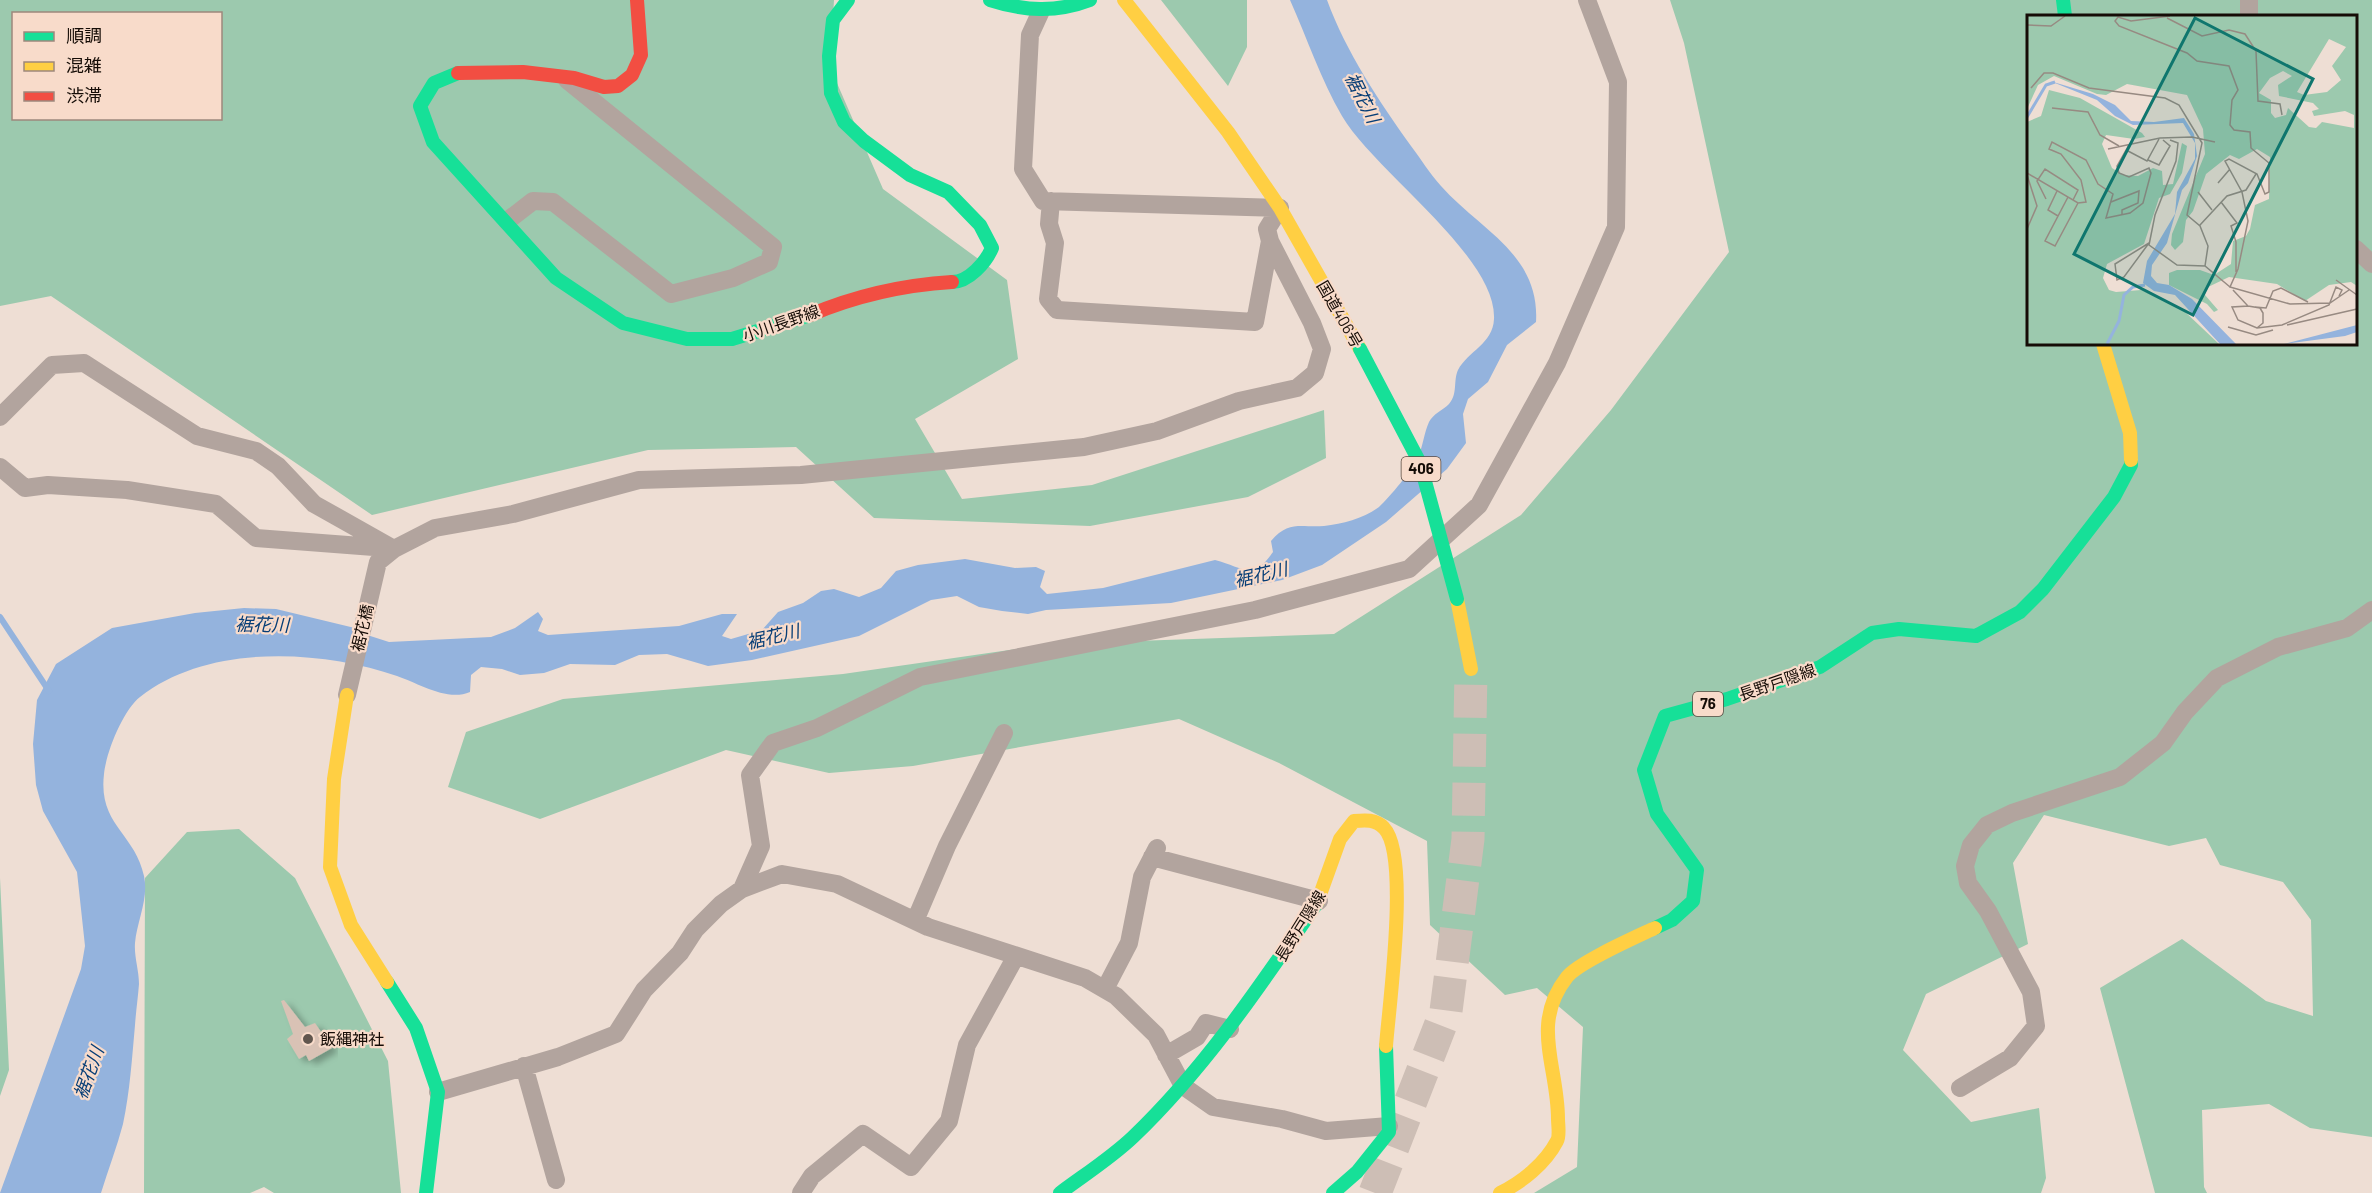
<svg xmlns="http://www.w3.org/2000/svg" width="2372" height="1193" font-family="Barlow,'Noto Sans JP',sans-serif">
<style>
.forest{fill:#9cc9ae;fill-rule:evenodd}
.water{fill:#94b3dd}
.lines{fill:none;stroke-linecap:round;stroke-linejoin:round}
.stream{stroke:#94b3dd;stroke-width:6}
.building{fill:#d9c2b5;filter:url(#shadow)}
.highway-tunnel{stroke:#cdbeb5;stroke-width:33;stroke-dasharray:33 16;stroke-linecap:butt}
.street{stroke:#b2a49e;stroke-width:18}
.fast{stroke:#16e098;stroke-width:14}
.slow{stroke:#ffcf43;stroke-width:14}
.jam{stroke:#f24e42;stroke-width:14}
.fast-bridge{stroke:#16e098;stroke-width:14}
.poi-dot{fill:#61564e;stroke:#f8dbca;stroke-width:2}
.labels{text-anchor:middle;stroke-width:4.5;stroke-linejoin:round;paint-order:stroke}
.shield{fill:#f8dbca;stroke:#594a41;stroke-width:1.5}
.shield-label{font-size:15px;font-weight:bold;fill:#150c06}
.street-label{font-size:16px;fill:#150c06;stroke:#f8dbca}
.poi-label{font-size:16px;fill:#150c06;stroke:#f8dbca;text-anchor:start}
.water-label{font-size:18px;font-style:italic;fill:#063d76;stroke:#f8dbca}
.inset-river{fill:none;stroke:#94b3dd;stroke-width:3}
.inset-road{fill:none;stroke:#978a82;stroke-width:1.5}
.view{fill:#0f766e;fill-opacity:0.15;stroke:#0f766e;stroke-width:3}
.inset-edge{fill:none;stroke:#150c06;stroke-width:3}
</style>
<defs>
<filter id="shadow"><feDropShadow dx="6" dy="4" stdDeviation="3" flood-color="#0004"/></filter>
</defs>
<rect width="100%" height="100%" fill="#eeded4"/>
<path class="forest" d="M0,0H834L830,67L883,189L1007,280L1018,359L915,419L962,499L1092,485L1324,410L1326,458L1248,497L1090,526L874,518L796,447L648,450L372,515L51,296L0,306ZM14,14H220V118H14Z
M1161,0H1247V47L1228,86Z
M1670,0H2372V1137L2310,1128L2269,1104L2202,1110L2204,1187L2207,1193H2155L2100,988L2182,939L2266,1001L2313,1016L2311,920L2283,882L2220,865L2206,838L2169,846L2044,815L2013,863L2028,944L1926,994L1903,1050L1971,1122L2039,1108L2046,1178L2041,1193H1534L1577,1167L1583,1027L1537,988L1505,995L1430,925L1427,841L1279,763L1179,719L913,766L829,773L726,750L540,819L448,787L466,732L563,699L843,674L1050,644L1334,634L1521,515L1611,410L1729,252L1684,43ZM2028,16H2356V344H2028Z
M239,829L295,878L388,1061L401,1193H274L264,1187L250,1193H144L145,878L187,832Z
M0,878L9,1070L0,1096Z"/>
<path class="water" d="M1290,0H1327C1346,52 1379,101 1411,146C1421,159 1430,174 1441,186C1480,230 1540,254 1536,322L1507,345L1488,382L1468,399L1463,414L1466,443L1447,469L1386,522L1322,565L1282,580L1171,603L1046,610L1028,614L1002,611L979,607L957,596L931,600L859,636L752,660L708,666L667,654L639,655L615,665L570,664L544,673L520,675L502,669L481,667L471,675L470,692C447,702 418,683 397,676C319,649 207,644 140,697C123,710 106,753 104,774C98,825 135,833 144,876C149,898 137,921 135,943C134,957 139,970 139,984C138,997 136,1011 135,1025C132,1058 130,1091 123,1124C117,1147 108,1170 101,1193H0L81,969L85,946L77,872L43,811L36,785L33,744L37,700L56,664L112,628L195,613L244,608L276,609L359,629L361,633L389,642L491,637L515,628L538,612L543,619L538,631L548,635L679,626L722,614H737L722,636L731,639L762,630L778,612L803,603L821,591L834,589L859,597L881,588L896,571L918,565L965,559L1015,568L1036,567L1045,571L1040,587L1047,594L1103,588L1215,560C1243,567 1252,582 1273,552L1271,541C1289,520 1301,528 1324,526C1343,524 1364,518 1379,507C1389,498 1413,469 1418,457C1423,446 1424,433 1429,422C1433,414 1443,410 1449,404C1458,394 1453,381 1458,370C1468,351 1493,344 1494,319C1497,256 1374,171 1342,116C1321,80 1307,38 1290,0Z"/>
<g class="lines">
<path class="stream" d="M0,617L49,691"/>
</g>
<path class="building" d="M284,1000L305,1027L315,1023L332,1048L309,1061L306,1055L299,1059L287,1039L293,1034L281,1001Z"/>
<g class="lines">
<path class="highway-tunnel" d="M1375,1193L1446,1011L1468,839L1471,669"/>
<path class="street" d="M2249,0V16
M1051,201L1049,224L1055,243L1048,299L1057,310L1255,322L1270,241
M507,221L533,201L553,202L671,294L733,278L769,262L773,247L567,80
M2356,249L2372,264
M0,417L52,365L84,363L197,436L256,451L278,466L314,504L394,549
M0,467L25,488L48,485L127,490L216,504L256,538L387,548
M347,695L378,562L394,549L435,528L513,514L639,480L801,475L1084,447L1157,431L1239,401L1297,388L1315,373L1322,349L1312,323L1270,241L1267,229L1280,208L1043,201L1023,169L1030,35L1041,11
M1152,857L1319,901
M742,889L761,846L750,775L773,743L817,728L920,677L1255,610L1409,569L1479,505L1557,363L1616,227L1618,82L1587,0
M915,921L947,846L1004,733
M1105,989L1129,943L1142,877L1157,848
M1166,1055L1197,1037L1206,1023L1230,1029
M524,1066L556,1180
M1960,1088L2010,1058L2036,1026L2031,992L1988,911L1968,883L1965,866L1971,845L1987,825L2012,813L2120,777L2163,743L2185,712L2217,678L2278,647L2347,628L2372,610
M438,1092L558,1057L616,1034L644,990L680,953L695,930L721,904L742,889L782,874L837,884L928,927L1085,978L1116,996L1156,1035L1183,1086L1213,1107L1282,1119L1326,1131L1389,1126
M801,1193L812,1176L863,1134L911,1167L949,1121L967,1045L1016,956"/>
<path class="fast" d="M848,0L833,20L829,56L831,93L844,122L864,141L910,175L948,192L980,225L992,248C986,262 969,282 952,282
M990,0C1024,11 1056,13 1090,0
M2063,0L2065,16
M458,73L434,83L420,106L433,142L556,278L623,323L687,339H732L810,315
M1655,928L1672,920L1693,901L1697,870L1657,814L1644,770L1665,716L1727,699L1820,667L1872,633L1899,629L1976,636L2020,612L2043,589L2114,497L2131,465V460
M387,982L416,1028L438,1092L426,1193
M1060,1193C1084,1175 1111,1158 1133,1137C1205,1068 1260,986 1317,903
M1333,1193L1357,1172L1389,1132L1386,1046"/>
<path class="slow" d="M1124,0L1228,132L1280,208L1360,349
M2103,344L2130,433L2131,460
M1457,599L1471,669
M347,695L334,779L330,867L351,925L387,982
M1317,903L1340,839L1354,821C1365,820 1376,819 1384,828C1410,855 1389,1005 1386,1046
M1500,1193C1522,1182 1545,1164 1557,1141C1560,1136 1558,1125 1558,1119C1558,1066 1530,1024 1567,977C1579,962 1636,937 1655,928"/>
<path class="jam" d="M458,73L523,72L574,78L604,87L618,86L632,75L641,55L637,0
M810,315C855,296 903,285 952,282"/>
<path class="fast-bridge" d="M1360,349L1420,463L1457,599"/>
</g>
<circle class="poi-dot" cx="308" cy="1039" r="6"/>
<g class="labels">
<g class="shield">
<rect x="1401.5" y="457" width="39" height="24" rx="4.5"/>
<rect x="1693" y="692" width="30" height="24" rx="4.5"/>
</g>
<g class="shield-label">
<text x="1421" y="474">406</text>
<text x="1708" y="709">76</text>
</g>
<g class="street-label">
<text transform="translate(1340 314) rotate(60)" y="6">国道406号</text>
<text transform="translate(781 323) rotate(-19)" y="6">小川長野線</text>
<text transform="translate(362 628) rotate(-77)" y="6">裾花橋</text>
<text transform="translate(1777 682) rotate(-19)" y="6">長野戸隠線</text>
<text transform="translate(1300 926) rotate(-58)" y="6">長野戸隠線</text>
</g>
<g class="poi-label">
<text x="320" y="1045">飯縄神社</text>
</g>
<g class="water-label">
<text transform="translate(1362 98) rotate(63)" y="6">裾花川</text>
<text transform="translate(1261 575) rotate(-13)" y="6">裾花川</text>
<text transform="translate(262 625) rotate(1)" y="6">裾花川</text>
<text transform="translate(773 637) rotate(-13)" y="6">裾花川</text>
<text transform="translate(89 1073) rotate(-70)" y="6">裾花川</text>
</g>
</g>
<g transform="translate(2027 15)">
<rect width="330" height="330" fill="#eeded4"/>
<path d="M0,1H330V271L324,267L302,270L278,286L250,269L202,262L179,273L178,280L191,295L187,297L180,289L142,270V258L150,255H173L187,260L204,249L206,226L219,221L223,214L228,190L242,184L243,142L230,134L212,144L203,140L179,159L166,196L159,205L156,227L148,235L144,230L145,219L178,139L176,114L160,80L100,69L79,80L70,79L27,61L11,70L0,94ZM302,24L319,32L305,51L314,65L300,77L277,80L270,77ZM256,56L265,61L251,70L252,81L286,88L292,94L285,96L287,101L318,96L327,100V113L295,107L289,113L282,112L261,93L259,100L248,103L244,98V85L232,78L243,63ZM22,75L53,83L115,118L118,122L107,124L79,120L75,129L85,153L96,160L111,161L126,153L135,156L136,170L146,169L155,128L160,131L155,158L143,179L132,183L117,229L80,249L76,263L82,275L89,277L114,275L154,293L192,329H0V107L14,101Z" fill="#9cc9ae" fill-rule="evenodd"/>
<path d="M23,66L66,79L88,90L104,106L127,107L157,103L167,119L170,141L161,168L155,175L140,228L125,250L124,261L130,268L142,270L165,284L209,329H193L148,280L127,276L116,268L120,246L148,199L150,177L168,144V128L156,108L106,110L88,101L70,85ZM330,310V317L318,321L257,329Z" fill="#94b3dd"/>
<path class="inset-river" d="M0,102L19,70L28,67M80,329L92,306L97,280L106,272L118,270"/>
<path class="inset-road" d="M143,1L104,6L91,2L88,6L92,11L160,38L170,46L202,51L211,75L205,85L203,110L207,115L223,117L224,133L242,148V177L238,179L230,159L202,144L198,146L215,177L221,206L211,254L203,272L263,289L303,288L322,275M140,3L175,21L202,15L218,19L229,36L231,86L253,89L255,100M0,10L24,11L38,1M4,73L17,58H26L62,73L138,83L152,90L175,128L160,200L173,211L181,231L178,251M25,93L61,97L73,120L92,131M143,125L151,128L149,146L128,200L122,230L150,250L178,251L203,272M81,134L133,123L165,122L188,127M101,136L120,146L132,124M121,145L132,150L143,131L136,125M0,158L51,188L59,187L54,165L34,139L22,134L25,127L59,145L71,169L86,179L79,203L103,198L116,188L124,158L122,153L102,162L92,158L90,151L103,128M0,160L10,191L0,214M191,168L203,154M30,176L21,195L31,201M171,177L185,195M41,182L18,226L28,231L51,188M19,184L10,166L18,154L51,175L46,185M84,187L112,176L111,188L95,195V199M194,187L210,208L204,211L209,227V257M173,210L200,181L219,175L229,159M122,228L97,262L90,265L88,249ZM309,265L330,280M206,275L221,291L205,292L211,305L230,313L255,310L302,290L309,272L315,275L312,281M221,291L233,293L236,298V308L230,313M228,292L239,293L246,276L254,273L281,287M260,310L330,294M201,312L229,320L246,315"/>
<path class="view" d="M168,3L286,64L166,300L47,239Z"/>
<rect width="330" height="330" class="inset-edge"/>
</g>
<rect x="12" y="12" width="210" height="108" fill="#f8dbca" stroke="#9d887c" stroke-width="1.5"/>
<rect x="24" y="32" width="30" height="9" fill="#16e098" stroke="#9d887c" stroke-width="1.5"/>
<text x="66" y="42" font-size="18" fill="#150c06">順調</text>
<rect x="24" y="62" width="30" height="9" fill="#ffcf43" stroke="#9d887c" stroke-width="1.5"/>
<text x="66" y="72" font-size="18" fill="#150c06">混雑</text>
<rect x="24" y="92" width="30" height="9" fill="#f24e42" stroke="#9d887c" stroke-width="1.5"/>
<text x="66" y="102" font-size="18" fill="#150c06">渋滞</text>
</svg>
